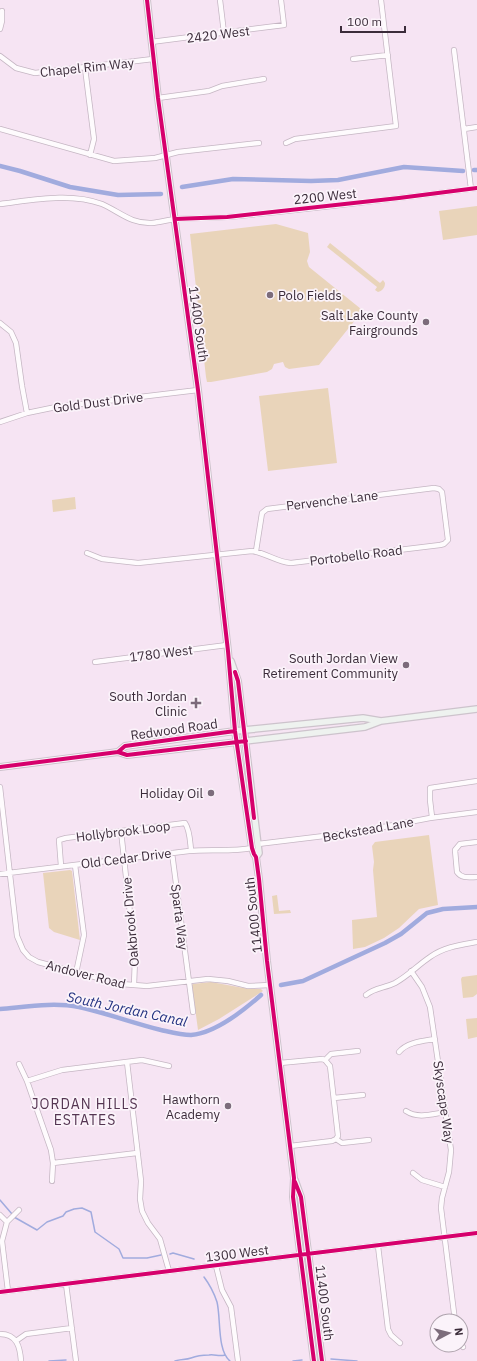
<svg xmlns="http://www.w3.org/2000/svg" width="477" height="1361" font-family="'IBM Plex Sans',sans-serif">
<style>
.green{fill:#e9d4ba}
.lines{fill:none;stroke-linecap:round;stroke-linejoin:round}
.stream{stroke:#a1abde;stroke-width:1.5}
.canal{stroke:#a1abde;stroke-width:4.5}
.minor-casing{stroke:#c5b6c3;stroke-width:6}
.major-casing{stroke:#cdc3cc;stroke-width:8}
.minor{stroke:#fefbfd;stroke-width:4.5}
.major{stroke:#eef2ef;stroke-width:5.5}
.cycleway-casing{stroke:#fbf3fa;stroke-width:6}
.cycleway{stroke:#d6006c;stroke-width:4}
.poi-dot{fill:#7c6c7b;stroke:#fbf3fa;stroke-width:1.5}
.labels{text-anchor:middle;stroke-width:3.5;stroke-linejoin:round;paint-order:stroke}
.street-label{font-size:13px;fill:#3b2c3a;stroke:#fbf3fa}
.poi-label{font-size:13px;fill:#3b2c3a;stroke:#fbf3fa;text-anchor:end}
.water-label{font-size:14px;font-style:italic;fill:#233281;stroke:#fbf3fa}
.neighbourhood-label{font-size:14px;letter-spacing:1px;fill:#553552;stroke:#fbf3fa}
</style>
<rect width="100%" height="100%" fill="#f6e4f3"/>
<path class="green" d="M477,206V235L443,240L439,211Z
M276,224L308,233L310,252L307,261L309,267L361,309L359,312L360,314L319,365L289,369L285,367L283,362L274,364L272,369L267,372L211,382H207L206,377L190,234Z
M330,243L380,283L383,280L385,283C385,288 382,291 378,292L375,290L377,287L327,247Z
M328,388L337,463L268,471L259,396Z
M75,497L76,509L53,512L52,500Z
M429,835L438,905L419,909L399,928L384,938L365,947L353,949L352,920L377,917L373,870L374,862L372,846L375,842Z
M70,870L72,871L80,940L54,932L49,928L43,873Z
M277,895L279,911L290,910L291,913L274,914L272,896Z
M477,975V994L473,997L463,998L461,979L462,977Z
M211,982L249,989H261L263,991L219,1019L198,1030L192,985L193,984Z
M477,1018V1037L468,1039L466,1019Z"/>
<g class="lines">
<path class="stream" d="M0,1200L12,1214
M14,1217L37,1230L47,1222L63,1216L66,1212L74,1209L82,1208L91,1212L95,1232L119,1249L123,1258H147L161,1255
M170,1254L173,1253L194,1259
M204,1277C210,1285 214,1293 217,1302C221,1318 217,1351 230,1361
M331,1359L357,1361
M49,1361L66,1360
M175,1361C180,1359 186,1360 191,1358C196,1356 203,1355 209,1355C215,1354 219,1357 225,1355
M293,1361L302,1360"/>
<path class="canal" d="M0,166L20,171L70,187L118,195L161,194
M474,170H477
M182,187L233,179L311,181L338,180L404,167L463,171
M281,985L303,981L385,943L401,934L427,913L443,909L477,907
M0,1009C25,1007 53,1002 79,1007C106,1013 133,1023 161,1030C170,1032 181,1035 191,1035C216,1033 243,1011 261,995"/>
<defs>
<path id="minor" d="M220,0L224,33
M0,29L2,21V11
M151,42L284,25L281,0
M454,50L471,189
M0,56L16,68L35,73L153,59
M353,59L388,55
M85,68L94,139L90,155
M158,98L209,91L222,86L264,79
M0,129L114,161L155,158L178,152L259,143
M464,129L477,127
M286,143L295,139L396,126L381,0
M0,204C33,200 70,192 102,204C120,212 131,224 152,223C160,222 168,220 176,219C193,218 210,218 227,217C311,209 394,199 477,188
M0,323L11,332L16,343L22,386L27,413
M0,422L27,413L56,407L198,390
M87,553L102,559L138,563L252,551C266,553 277,562 291,563L440,545L444,544L448,540L442,492L439,489L434,488L267,509L262,513L256,551
M95,662L227,645
M0,787L17,936L23,950L29,957L38,962L121,984L147,986L208,979L228,981L248,986L270,985
M432,817L430,800V788L477,781
M121,831L135,959L134,985
M477,842L460,844L455,850L457,872C462,879 470,877 477,877
M258,844L357,832L430,818L477,812
M172,853L193,1012
M75,865L84,935L76,973
M61,866L59,840L66,838L185,823C190,830 190,842 191,850
M0,874L189,851C210,849 231,852 252,848
M411,971L422,987L430,1007L451,1150L449,1172L442,1198L441,1208L455,1321
M366,995C374,988 385,988 395,983C408,976 418,965 430,957C444,947 460,945 477,942
M399,1052C407,1042 423,1041 435,1039
M325,1060L331,1054L358,1051
M127,1062L141,1181L140,1199L142,1211L148,1223L160,1239L169,1271
M280,1063L322,1059L325,1060
M19,1064L27,1081L51,1150L53,1163L52,1181
M27,1081L62,1070L142,1060L169,1066
M334,1098L363,1095
M406,1111C418,1119 432,1114 446,1112
M336,1139L342,1143L369,1140
M290,1146L332,1141L336,1139L338,1136L330,1066L325,1060
M53,1163L137,1153
M413,1173L422,1180L445,1187
M0,1215L7,1222
M378,1246L388,1329L391,1335L400,1343
M216,1266L222,1290L231,1307L238,1361
M66,1284L76,1361
M8,1291L2,1241L7,1222L19,1210
M0,1292L477,1233
M0,1334C17,1334 20,1347 21,1361
M16,1341L26,1334L72,1328
M461,1344L463,1347"/>
<path id="major" d="M147,0L158,98L198,390L228,651L235,731L252,848L254,854L256,857L259,879L267,961L294,1178L293,1197L314,1361
M231,661L238,681L259,853L256,857
M118,752L125,746L235,731L363,718L381,721
M0,767L118,752L127,755L365,727L381,721L477,709
M295,1180L301,1197L322,1361"/>
</defs>
<use href="#minor" class="minor-casing"/>
<use href="#major" class="major-casing"/>
<use href="#minor" class="minor"/>
<use href="#major" class="major"/>
<defs>
<path id="cycleway" d="M147,0L158,98L198,390L228,651L235,731L252,848L254,854L256,857L259,879L267,961L294,1178L293,1197L314,1361
M175,219L227,217L399,198L477,188
M235,672L238,681L244,730L254,818
M118,752L125,746L235,731
M0,767L118,752L127,755L246,741
M295,1182L301,1197L322,1361
M0,1292L477,1233"/>
</defs>
<use href="#cycleway" class="cycleway-casing"/>
<use href="#cycleway" class="cycleway"/>
</g>
<g class="poi-dot">
<circle cx="270" cy="295" r="4"/>
<circle cx="426" cy="322" r="4"/>
<circle cx="406" cy="665" r="4"/>
<path d="M194 697h4v4h4v4h-4v4h-4v-4h-4v-4h4z"/>
<circle cx="211" cy="793" r="4"/>
<circle cx="228" cy="1106" r="4"/>
</g>
<g class="labels">
<g class="street-label">
<text transform="translate(218 34) rotate(-7)" y="5">2420 West</text>
<text transform="translate(87 67) rotate(-6)" y="5">Chapel Rim Way</text>
<text transform="translate(325 196) rotate(-6)" y="5">2200 West</text>
<text transform="translate(199 324) rotate(82)" y="5">11400 South</text>
<text transform="translate(98 402) rotate(-7)" y="5">Gold Dust Drive</text>
<text transform="translate(332 500) rotate(-7)" y="5">Pervenche Lane</text>
<text transform="translate(356 555) rotate(-7)" y="5">Portobello Road</text>
<text transform="translate(161 653) rotate(-7)" y="5">1780 West</text>
<text transform="translate(174 729) rotate(-8)" y="5">Redwood Road</text>
<text transform="translate(368 829) rotate(-10)" y="5">Beckstead Lane</text>
<text transform="translate(123 831) rotate(-7)" y="5">Hollybrook Loop</text>
<text transform="translate(126 858) rotate(-7)" y="5">Old Cedar Drive</text>
<text transform="translate(253 915) rotate(-96)" y="5">11400 South</text>
<text transform="translate(180 917) rotate(83)" y="5">Sparta Way</text>
<text transform="translate(130 922) rotate(-95)" y="5">Oakbrook Drive</text>
<text transform="translate(86 974) rotate(14)" y="5">Andover Road</text>
<text transform="translate(444 1102) rotate(82)" y="5">Skyscape Way</text>
<text transform="translate(237 1253) rotate(-7)" y="5">1300 West</text>
<text transform="translate(325 1303) rotate(83)" y="5">11400 South</text>
</g>
<g class="poi-label">
<text x="278" y="300" text-anchor="start">Polo Fields</text>
<text x="418" y="320">Salt Lake County<tspan x="418" dy="15">Fairgrounds</tspan></text>
<text x="398" y="663">South Jordan View<tspan x="398" dy="15">Retirement Community</tspan></text>
<text x="187" y="701">South Jordan<tspan x="187" dy="15">Clinic</tspan></text>
<text x="203" y="798">Holiday Oil</text>
<text x="220" y="1104">Hawthorn<tspan x="220" dy="15">Academy</tspan></text>
</g>
<g class="water-label">
<text transform="translate(127 1009) rotate(12)" y="5">South Jordan Canal</text>
</g>
<g class="neighbourhood-label">
<text x="85" y="1109">JORDAN HILLS<tspan x="85" dy="16">ESTATES</tspan></text>
</g>
</g>
<g transform="translate(449 1333) rotate(83)"><circle r="19" fill="#fbf3fa" stroke="#aea3ad"/>
<path d="M0-3L7 15L0 10L-7 15Z" fill="#7c6c7b"/>
<text y="-6" font-size="11" font-weight="bold" text-anchor="middle" fill="#3b2c3a">N</text>
</g>
<path d="M341 26v6h64v-6" fill="none" stroke="#3b2c3a" stroke-width="2"/>
<text x="347" y="26" font-size="12" fill="#3b2c3a" stroke="#fbf3fa" stroke-width="3" paint-order="stroke">100 m</text>
</svg>
